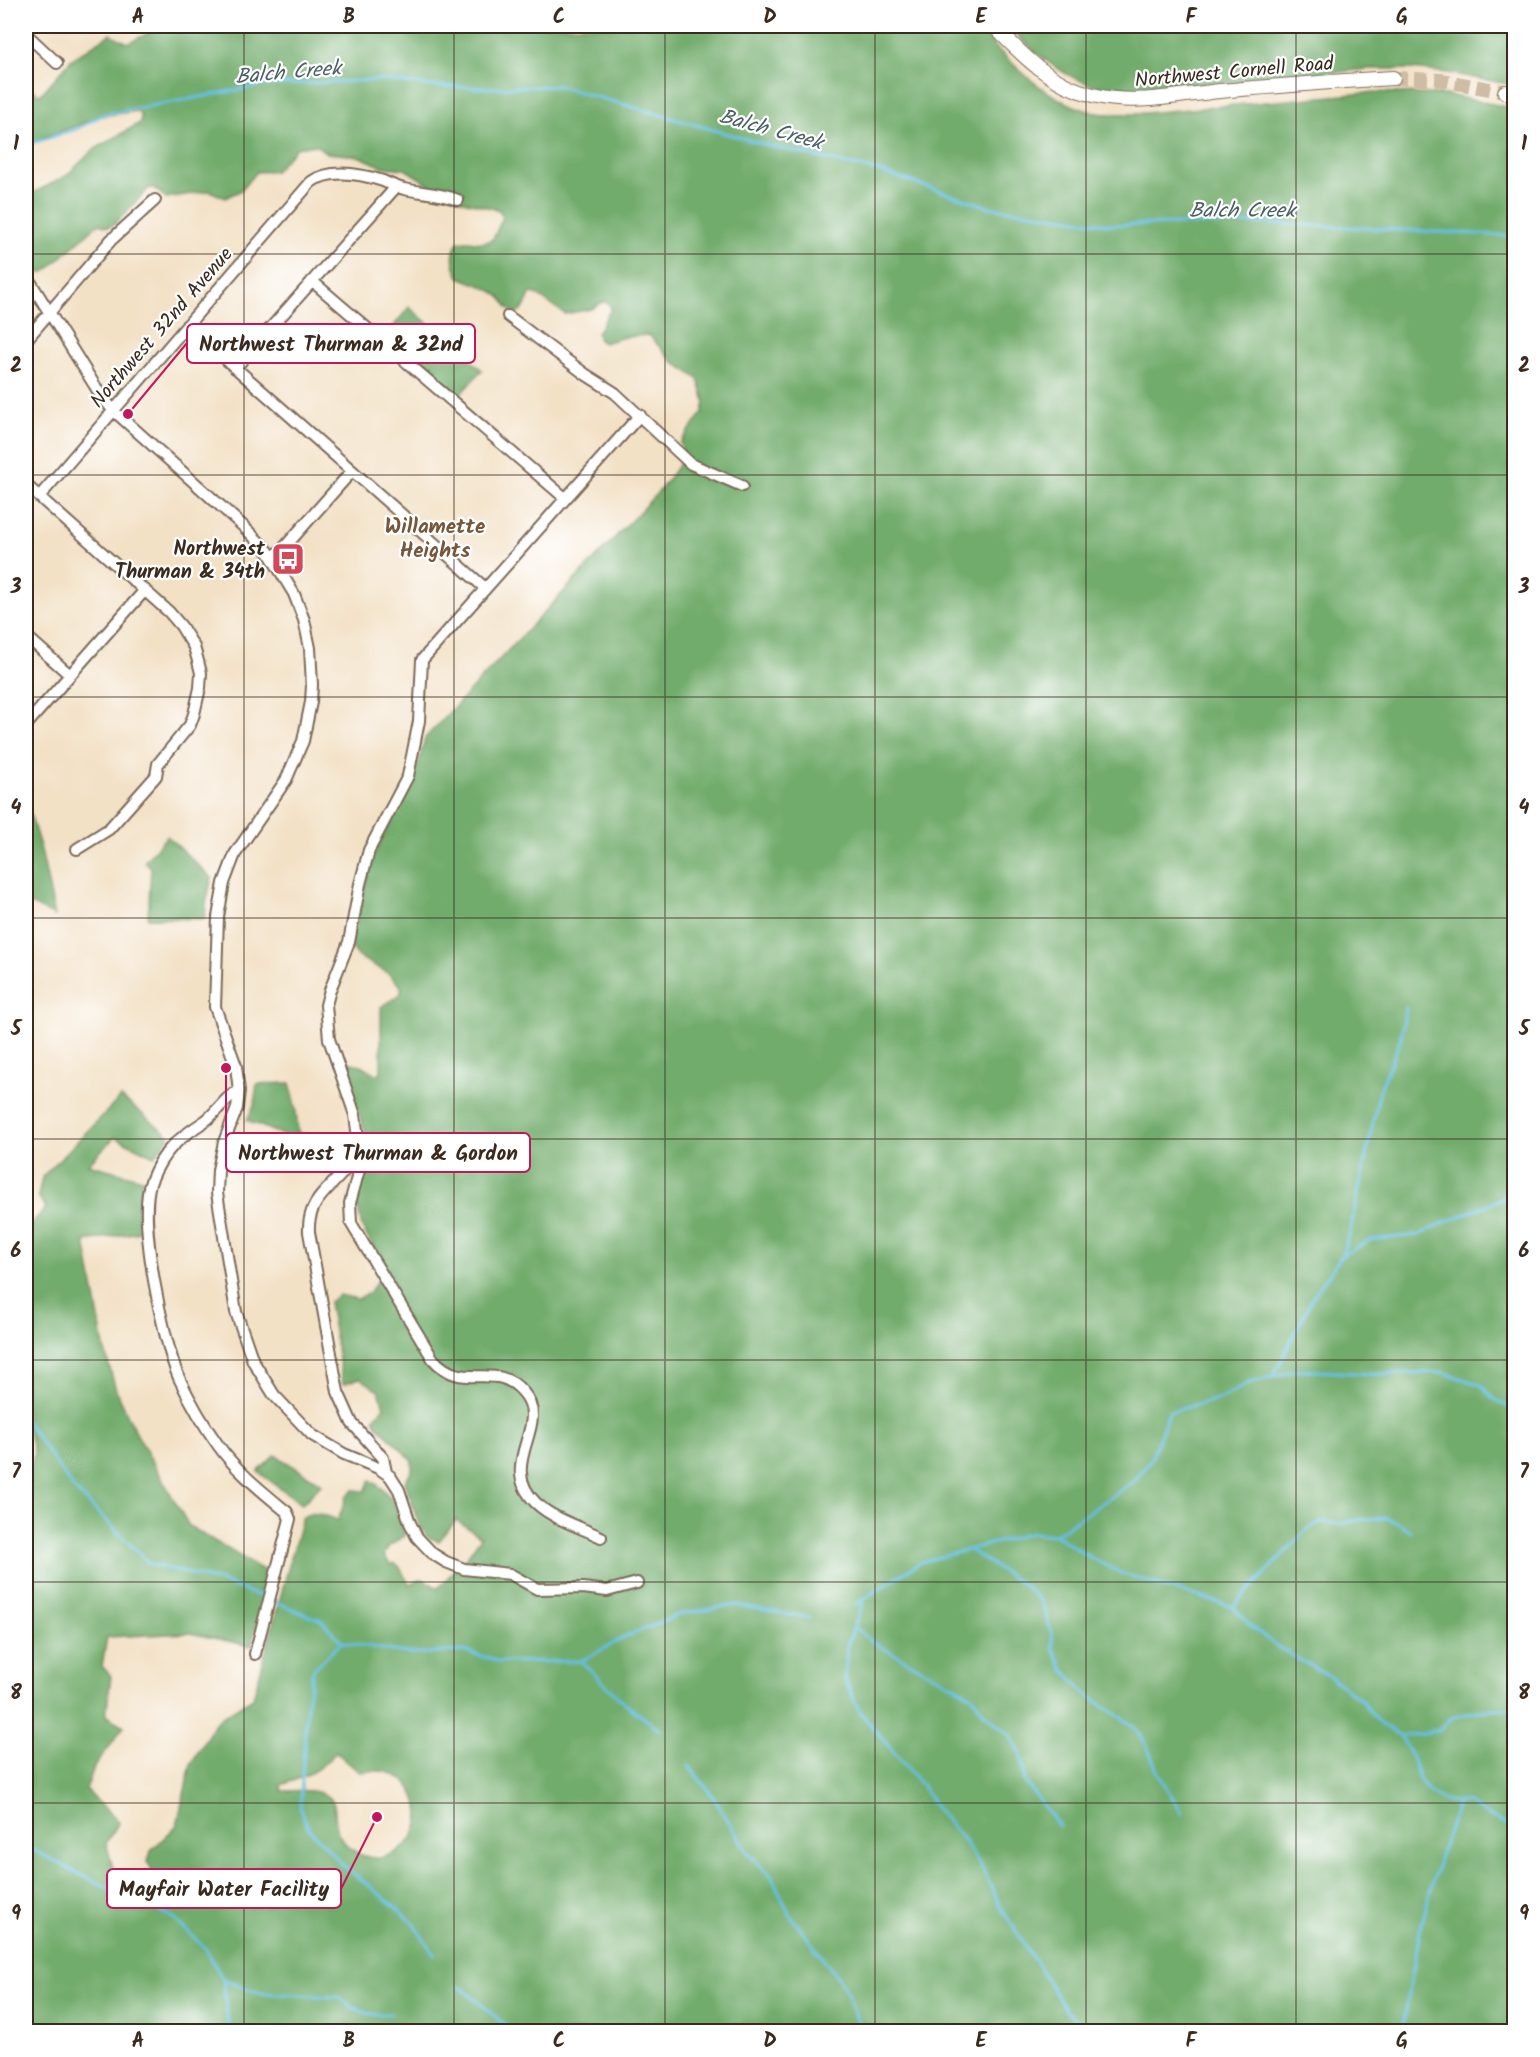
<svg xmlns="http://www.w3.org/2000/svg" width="1540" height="2057" font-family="Kalam,sans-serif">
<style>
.forest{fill:#72ac6c;stroke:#566b45;stroke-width:1.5;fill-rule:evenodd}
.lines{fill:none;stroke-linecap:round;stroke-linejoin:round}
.stream{stroke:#66c1e4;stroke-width:3}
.major-tunnel{stroke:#cebca4;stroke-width:14;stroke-dasharray:14 7;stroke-linecap:butt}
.minor-casing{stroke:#7b6a59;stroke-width:14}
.major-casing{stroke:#7b6a59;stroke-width:16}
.minor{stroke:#fff;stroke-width:10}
.major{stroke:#fff;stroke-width:14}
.grid{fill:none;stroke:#3b2a1e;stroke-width:1.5;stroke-opacity:0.55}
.labels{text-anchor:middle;stroke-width:4.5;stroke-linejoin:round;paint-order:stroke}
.street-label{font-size:20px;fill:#3b2a1e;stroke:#fff}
.poi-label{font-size:20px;font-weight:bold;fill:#3b2a1e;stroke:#fff;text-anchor:end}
.water-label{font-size:21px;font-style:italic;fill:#4a5f63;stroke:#fff}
.neighbourhood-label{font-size:21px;font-weight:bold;fill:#76573a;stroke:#fff}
.leader{fill:none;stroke:#c2185b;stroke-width:2}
.callout-dot{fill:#c2185b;stroke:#fff;stroke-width:2}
.callout{fill:#fff;stroke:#c2185b;stroke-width:2}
.callout-label{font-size:21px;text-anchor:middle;font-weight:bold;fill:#3b2a1e}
.neatline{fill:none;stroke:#3b2a1e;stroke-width:2}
.grid-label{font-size:20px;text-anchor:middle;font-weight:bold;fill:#3b2a1e}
</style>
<rect width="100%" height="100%" fill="#fff"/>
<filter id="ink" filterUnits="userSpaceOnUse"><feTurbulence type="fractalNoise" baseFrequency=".0167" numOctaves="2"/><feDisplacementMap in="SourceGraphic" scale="12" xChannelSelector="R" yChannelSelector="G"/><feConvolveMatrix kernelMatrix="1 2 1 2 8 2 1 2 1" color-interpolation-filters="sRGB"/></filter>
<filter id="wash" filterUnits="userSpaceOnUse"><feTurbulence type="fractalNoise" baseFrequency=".008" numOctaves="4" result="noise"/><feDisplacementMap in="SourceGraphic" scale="24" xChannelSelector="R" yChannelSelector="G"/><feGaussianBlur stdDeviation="1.35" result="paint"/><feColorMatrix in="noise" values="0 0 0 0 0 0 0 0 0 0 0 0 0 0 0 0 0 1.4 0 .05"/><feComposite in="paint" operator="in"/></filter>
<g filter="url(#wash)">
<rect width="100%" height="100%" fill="#f3e1c6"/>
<path class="forest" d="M163,26H975C1010,62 1045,102 1097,113C1109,115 1123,113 1134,114L1377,92L1447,95L1514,108V2031H26V1494L34,1453L28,1430L26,1428V1229L46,1208L38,1196L42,1177L121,1097L170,1136L154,1156L115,1137L88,1164L143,1179L138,1205L139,1232L85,1241L104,1347L116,1390L134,1429L189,1526L270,1574L251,1646L190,1633L107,1637L102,1666L111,1676L106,1716L124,1726L94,1767L86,1790L119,1822L106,1843L115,1875L150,1883L155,1878L148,1862L151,1851L177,1825L191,1764L215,1723L222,1717L253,1698L302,1518C313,1509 326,1516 338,1520L347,1496L353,1490L365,1491L370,1480C393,1493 398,1512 405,1536L389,1546L384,1555L390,1565L394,1563L399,1566L409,1584L423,1579L438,1588L467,1557L481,1537L456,1520L439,1541L427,1537L417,1519L405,1482L412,1470V1460L377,1425L374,1418L384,1407L379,1391L360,1378L343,1384L329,1302L339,1295L358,1299L370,1292L385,1269L362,1227L357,1203L364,1172L366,1135L344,1067L347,1062L361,1065L375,1074H379L381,1071V1007L401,994V986L388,973L357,956L351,945L372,859L419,763L425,738L661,489L685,456L680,443L703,412L705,401L698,379L672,361L649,335L625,337L604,343L599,340L597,333L611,309L609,303L602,302L591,309L565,314L534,293L530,294C527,300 525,312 516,312C507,311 507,304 502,299C492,288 472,283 459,277C453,266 451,253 458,242C473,238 479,247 493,239L503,217L499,210L463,201L430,185L405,169L383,167L358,156L327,153L315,145L296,148L275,171L257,172L240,191L225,198L210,191L166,198L154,188H149L115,224L109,227L98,224L46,271L41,273C19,255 26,226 26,200L33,193L66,176L93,150L140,123L141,116L137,111L102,116L36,141L29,139L26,134V85L40,95L72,59L110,34L128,43ZM336,1752L359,1772C368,1771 378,1770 387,1772C424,1782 430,1832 398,1851C391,1854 384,1859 376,1858C360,1858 342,1845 337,1830C333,1819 339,1803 327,1796C315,1788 295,1791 282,1791L281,1785C306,1777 319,1771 336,1752Z
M1008,26H1514V85L1448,73L1411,69H1369L1144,91C1131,90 1118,92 1106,89C1065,80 1036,55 1008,26Z
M409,307L482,370L456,399L385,337Z
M26,800L41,850L55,916L26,902Z
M167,836L212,878L206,903L205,919L148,918L151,867L144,862Z
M290,1083L296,1111L298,1132L346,1153L343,1161L247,1120L254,1105L257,1084Z
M275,1455L322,1484L302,1504L258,1472Z"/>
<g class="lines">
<path class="stream" d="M26,145L77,129L102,115L265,85L381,80L433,86L493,88L558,86L774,147L875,170L989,207L1112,225L1267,223L1514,236
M1343,1255L1370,1240L1419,1235L1443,1223L1514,1194
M1274,1375L1313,1297L1342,1255L1350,1232L1380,1090L1400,1041L1406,1008
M26,1421L74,1489L150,1564L223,1582L321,1620L342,1642L412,1654L465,1651L499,1662L581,1661L625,1637L680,1614L736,1605L810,1618
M1055,1535L1133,1482L1151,1460L1169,1412L1222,1398L1249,1383L1298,1370L1374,1374L1442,1372L1481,1385L1492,1398L1514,1410
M969,1550L1024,1585L1042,1603L1052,1634L1053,1649L1064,1670L1085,1693L1133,1726L1145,1742L1160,1777L1182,1813
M864,1600L847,1646L845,1680L860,1712L924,1788L935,1807L962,1838L982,1868L1000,1906L1067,2012L1093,2032
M856,1604L921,1562L1032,1533L1055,1535L1091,1558L1123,1574L1233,1607L1252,1627L1279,1648L1329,1676L1360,1699L1380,1724L1401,1736L1423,1734L1441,1729L1451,1718L1473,1712L1494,1709H1514
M1233,1607L1307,1529L1322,1522L1341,1524L1363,1519L1388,1518L1411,1531
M854,1627L874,1643L972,1696L984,1713L1010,1735L1020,1752L1025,1782L1059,1826
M342,1642L313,1670L307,1703L300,1809L309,1829L344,1866L393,1905L412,1922L434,1954
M581,1661L624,1703L660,1730
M1401,1737L1412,1757L1419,1779L1429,1792L1444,1801L1467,1803L1514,1829
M689,1766L712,1795L748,1853L772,1877L790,1915L845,1987L862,2032
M26,1846L81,1875L172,1917L206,1949L223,1980L229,2032
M223,1980L260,1993L339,1997L353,2008L370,2014H391
M459,1986L514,2032
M413,2030L414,2032
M1402,2032L1420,1931L1439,1859L1457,1804"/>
</g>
</g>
<g filter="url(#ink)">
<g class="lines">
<path class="major-tunnel" d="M1393,78L1441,80L1505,92"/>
<defs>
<path id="minor" d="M26,34L57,63
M26,275L100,394L113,410L243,526L268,551L294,594L304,620L310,648L312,685L311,702L303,741L286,780L235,854L224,883L218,917L215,1007L236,1066L239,1091L237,1108L224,1142L218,1170L217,1193L236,1312L253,1361L274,1395L312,1435L344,1454L378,1468L390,1476L399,1490L410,1523L417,1537L433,1554L446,1562L464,1569L510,1574L537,1589L583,1588L607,1591L637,1583
M312,281L565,498
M508,316L585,374L615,393L691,464L742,486
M187,325L485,588
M26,340L111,240L155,200
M235,368L396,187
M26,485L169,612L181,626L194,647L198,661L201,673L200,688L194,714L190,725L158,764L156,776L109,829L77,849
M39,497L311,182C331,168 361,174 383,181C390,184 396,187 404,189C423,193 441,193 458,200
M273,557L283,549L352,471
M26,636L70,675
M26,725L145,590
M239,1091C224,1097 218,1112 205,1121C179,1138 163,1150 151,1181C137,1217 163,1341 179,1378C190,1401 203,1424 218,1445C236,1471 263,1492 287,1512L290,1519L255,1654
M357,1152L359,1170L350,1203L351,1223L433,1359C464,1394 495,1359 523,1392C553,1426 495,1463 536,1503C553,1519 580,1527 601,1537
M386,1472L383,1458L352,1423L338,1392L309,1232C307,1197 334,1188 351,1162C354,1157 358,1152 359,1146L355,1115L329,1039L326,1005L330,990L349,942L360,884L369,850L408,776L419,721L422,660L640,415"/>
<path id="major" d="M994,26C1023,56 1051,85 1093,95C1135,106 1178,95 1220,91C1278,86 1336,81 1393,78
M1505,92L1514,95"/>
</defs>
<use href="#minor" class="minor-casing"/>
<use href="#major" class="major-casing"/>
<use href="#minor" class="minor"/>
<use href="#major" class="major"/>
</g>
</g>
<path class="grid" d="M244,26V2032M454,26V2032M665,26V2032M875,26V2032M1086,26V2032M1296,26V2032M26,254H1514M26,475H1514M26,697H1514M26,918H1514M26,1139H1514M26,1360H1514M26,1582H1514M26,1803H1514"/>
<defs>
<symbol id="bus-square" viewBox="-11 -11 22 22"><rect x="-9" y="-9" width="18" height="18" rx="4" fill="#d1495b" stroke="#fff"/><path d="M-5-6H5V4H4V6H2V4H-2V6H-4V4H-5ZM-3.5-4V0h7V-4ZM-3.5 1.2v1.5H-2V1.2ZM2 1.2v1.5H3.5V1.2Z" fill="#fff"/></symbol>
</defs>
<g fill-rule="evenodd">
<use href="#bus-square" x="269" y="540" width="38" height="38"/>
</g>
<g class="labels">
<g class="street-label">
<text transform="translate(1234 71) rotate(-5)" y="7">Northwest Cornell Road</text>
<text transform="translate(161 327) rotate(-49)" y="7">Northwest 32nd Avenue</text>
</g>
<g class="poi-label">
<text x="265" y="555">Northwest<tspan x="265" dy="23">Thurman &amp; 34th</tspan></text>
</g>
<g class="water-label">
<text transform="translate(288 72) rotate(-5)" y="7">Balch Creek</text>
<text transform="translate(771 129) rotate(15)" y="7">Balch Creek</text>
<text x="1242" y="217">Balch Creek</text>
</g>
<g class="neighbourhood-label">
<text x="435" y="533">Willamette<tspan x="435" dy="24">Heights</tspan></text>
</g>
</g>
<path class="leader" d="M128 414L187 343M226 1068L226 1152M377 1817L341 1889"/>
<g class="callout-dot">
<circle cx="128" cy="414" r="6"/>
<circle cx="226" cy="1068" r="6"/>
<circle cx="377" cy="1817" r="6"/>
</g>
<g class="callout">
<rect x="187" y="324" width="288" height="39" rx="6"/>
<rect x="226" y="1133" width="304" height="39" rx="6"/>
<rect x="107" y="1869" width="234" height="39" rx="6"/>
</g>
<g class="callout-label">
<text x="331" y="351">Northwest Thurman &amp; 32nd</text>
<text x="378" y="1160">Northwest Thurman &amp; Gordon</text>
<text x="224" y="1896">Mayfair Water Facility</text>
</g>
<rect width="1540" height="2057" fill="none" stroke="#fff" stroke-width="66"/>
<rect x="33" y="33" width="1474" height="1991" class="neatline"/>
<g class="grid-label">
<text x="138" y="23">A</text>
<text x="349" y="23">B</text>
<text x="559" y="23">C</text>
<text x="770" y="23">D</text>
<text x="981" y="23">E</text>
<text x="1191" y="23">F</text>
<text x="1402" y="23">G</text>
<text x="16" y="150">1</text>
<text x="1524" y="150">1</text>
<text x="16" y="372">2</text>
<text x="1524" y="372">2</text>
<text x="16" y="593">3</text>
<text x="1524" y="593">3</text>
<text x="16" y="814">4</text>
<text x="1524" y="814">4</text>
<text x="16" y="1035">5</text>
<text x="1524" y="1035">5</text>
<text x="16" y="1257">6</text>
<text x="1524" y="1257">6</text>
<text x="16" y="1478">7</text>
<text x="1524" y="1478">7</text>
<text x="16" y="1699">8</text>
<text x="1524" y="1699">8</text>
<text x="16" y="1920">9</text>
<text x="1524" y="1920">9</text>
<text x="138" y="2047">A</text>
<text x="349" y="2047">B</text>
<text x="559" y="2047">C</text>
<text x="770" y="2047">D</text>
<text x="981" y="2047">E</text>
<text x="1191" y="2047">F</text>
<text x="1402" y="2047">G</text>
</g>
</svg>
